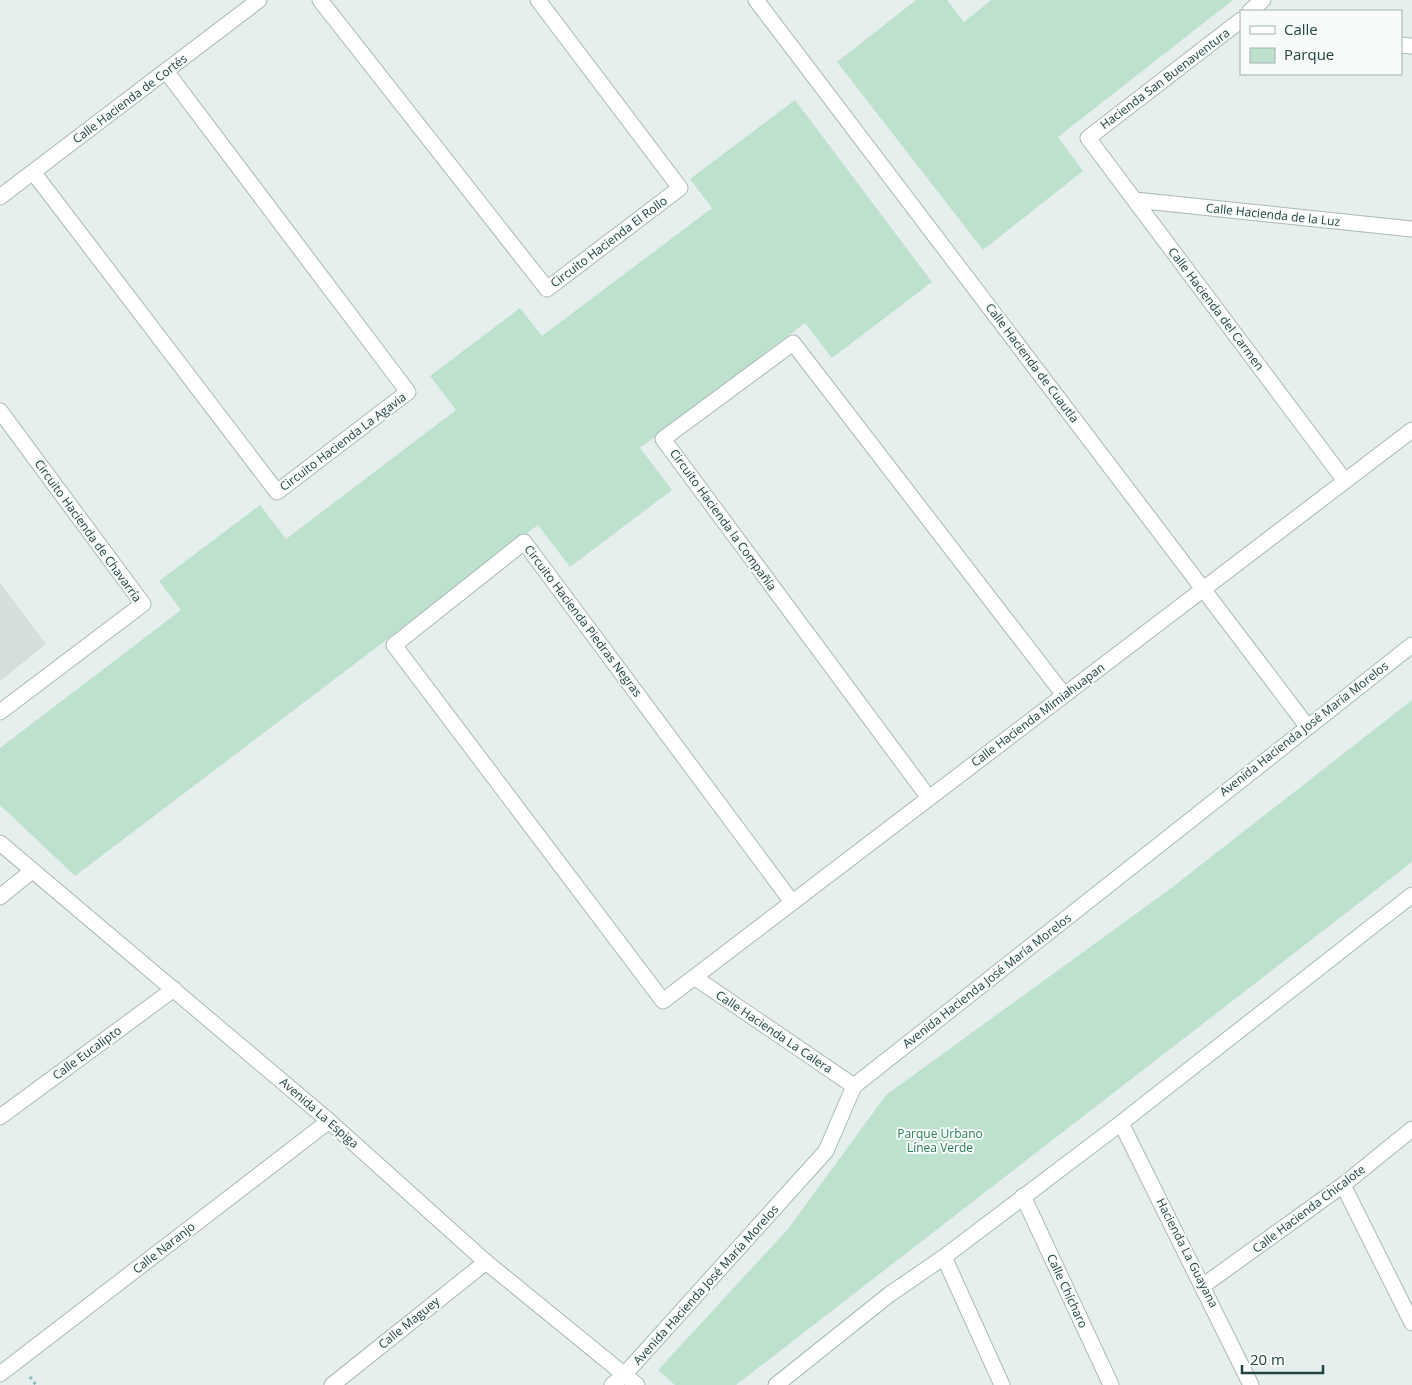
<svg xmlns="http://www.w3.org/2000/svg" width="1412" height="1385" font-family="'Open Sans',sans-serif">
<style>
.built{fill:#d4dfdc}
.green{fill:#bee1ce}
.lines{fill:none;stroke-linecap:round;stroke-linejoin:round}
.minor-casing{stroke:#a8b8b6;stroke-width:17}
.tertiary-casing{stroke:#a8b8b6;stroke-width:17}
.secondary-casing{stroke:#a3bcb8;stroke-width:17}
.path{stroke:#84b5ae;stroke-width:3;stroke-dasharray:2.5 4;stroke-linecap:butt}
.minor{stroke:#fff;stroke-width:15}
.tertiary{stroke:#fff;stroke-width:15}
.secondary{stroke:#fff;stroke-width:15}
.labels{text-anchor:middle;stroke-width:4;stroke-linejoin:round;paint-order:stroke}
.street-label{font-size:12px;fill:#234340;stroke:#f7fbfa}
.park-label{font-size:12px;fill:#2a7d59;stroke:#f7fbfa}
</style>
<rect width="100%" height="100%" fill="#e6efed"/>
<path class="built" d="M0,583L46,644L0,681Z"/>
<path class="green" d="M916,0H947L964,22L991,0H1233L1058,137L1083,171L983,250L837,62Z
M795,100L932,282L832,358L805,323L640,448L672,490L570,567L538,525L75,876L0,805V748L181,610L159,581L260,505L286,539L456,410L430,376L520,308L542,336L712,208L690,179Z
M1412,700V862L736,1385H675L658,1370L788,1229L886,1095L1170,889Z"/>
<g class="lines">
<defs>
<path id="minor" d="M320,0L547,289L680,188L538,0
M756,0L1307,726
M1250,11L1263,0
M1241,20L1088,138L1345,481
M1401,45L1412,46
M33,172L277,492L408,392L166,71
M0,197L259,0
M1135,200L1412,229
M0,411L143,604L0,712
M929,798L663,439L793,343L1064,695
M0,897L32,871
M792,902L524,542L394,645L663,1001L1412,430
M694,977L854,1086
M0,1117L174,989
M1121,1123L1251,1385
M1343,1185L1412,1323
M1023,1196L1111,1385
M944,1257L1002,1385
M1204,1285L1343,1185L1412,1129
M0,1374L329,1121
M332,1385L486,1262"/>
<path id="tertiary" d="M0,843L329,1121L486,1262L637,1385"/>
<path id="secondary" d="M612,1385L624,1375L826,1151L854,1086L1412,645
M776,1385L890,1294L944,1257L1121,1123L1412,895"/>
</defs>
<use href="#minor" class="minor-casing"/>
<use href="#tertiary" class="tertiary-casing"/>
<use href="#secondary" class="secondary-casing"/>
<path class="path" d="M30,1377L36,1385"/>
<use href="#minor" class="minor"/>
<use href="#tertiary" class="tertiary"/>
<use href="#secondary" class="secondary"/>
</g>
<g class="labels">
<g class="street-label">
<text transform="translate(1165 79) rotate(-37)" y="4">Hacienda San Buenaventura</text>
<text transform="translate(130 99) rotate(-37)" y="4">Calle Hacienda de Cortés</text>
<text transform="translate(1273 215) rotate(6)" y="4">Calle Hacienda de la Luz</text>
<text transform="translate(609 242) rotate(-37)" y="4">Circuito Hacienda El Rollo</text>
<text transform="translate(1216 309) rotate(53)" y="4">Calle Hacienda del Carmen</text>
<text transform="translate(1032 363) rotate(53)" y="4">Calle Hacienda de Cuautla</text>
<text transform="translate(343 442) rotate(-37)" y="4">Circuito Hacienda La Agavia</text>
<text transform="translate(723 520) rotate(54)" y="4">Circuito Hacienda la Compañía</text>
<text transform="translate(88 531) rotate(54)" y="4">Circuito Hacienda de Chavarría</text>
<text transform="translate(583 621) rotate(53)" y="4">Circuito Hacienda Piedras Negras</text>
<text transform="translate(1038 715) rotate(-37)" y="4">Calle Hacienda Mimiahuapan</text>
<text transform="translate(1304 729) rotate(-38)" y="4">Avenida Hacienda José María Morelos</text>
<text transform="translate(987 981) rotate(-38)" y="4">Avenida Hacienda José María Morelos</text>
<text transform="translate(774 1032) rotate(34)" y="4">Calle Hacienda La Calera</text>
<text transform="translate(87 1053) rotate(-36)" y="4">Calle Eucalipto</text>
<text transform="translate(319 1113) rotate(41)" y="4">Avenida La Espiga</text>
<text transform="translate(1309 1209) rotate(-37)" y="4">Calle Hacienda Chicalote</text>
<text transform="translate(164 1248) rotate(-38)" y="4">Calle Naranjo</text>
<text transform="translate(1187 1253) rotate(63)" y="4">Hacienda La Guayana</text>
<text transform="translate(706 1285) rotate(-48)" y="4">Avenida Hacienda José María Morelos</text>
<text transform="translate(1067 1291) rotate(65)" y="4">Calle Chícharo</text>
<text transform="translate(409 1323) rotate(-39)" y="4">Calle Maguey</text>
</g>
<g class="park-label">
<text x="940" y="1138">Parque Urbano<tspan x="940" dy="14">Línea Verde</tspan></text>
</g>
</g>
<rect x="1240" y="10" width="162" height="65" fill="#f7fbfa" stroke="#a2b1b0"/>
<rect x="1250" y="26" width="25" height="8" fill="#ffffff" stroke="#a2b1b0"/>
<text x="1284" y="35" font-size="15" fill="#234340">Calle</text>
<rect x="1250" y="48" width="25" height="15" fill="#bee1ce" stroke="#a2b1b0"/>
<text x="1284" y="60" font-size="15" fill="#234340">Parque</text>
<path d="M1242 1365v8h81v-8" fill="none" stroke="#234340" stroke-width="2.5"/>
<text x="1250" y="1365" font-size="15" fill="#234340" stroke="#f7fbfa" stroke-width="4" paint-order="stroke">20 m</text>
</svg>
